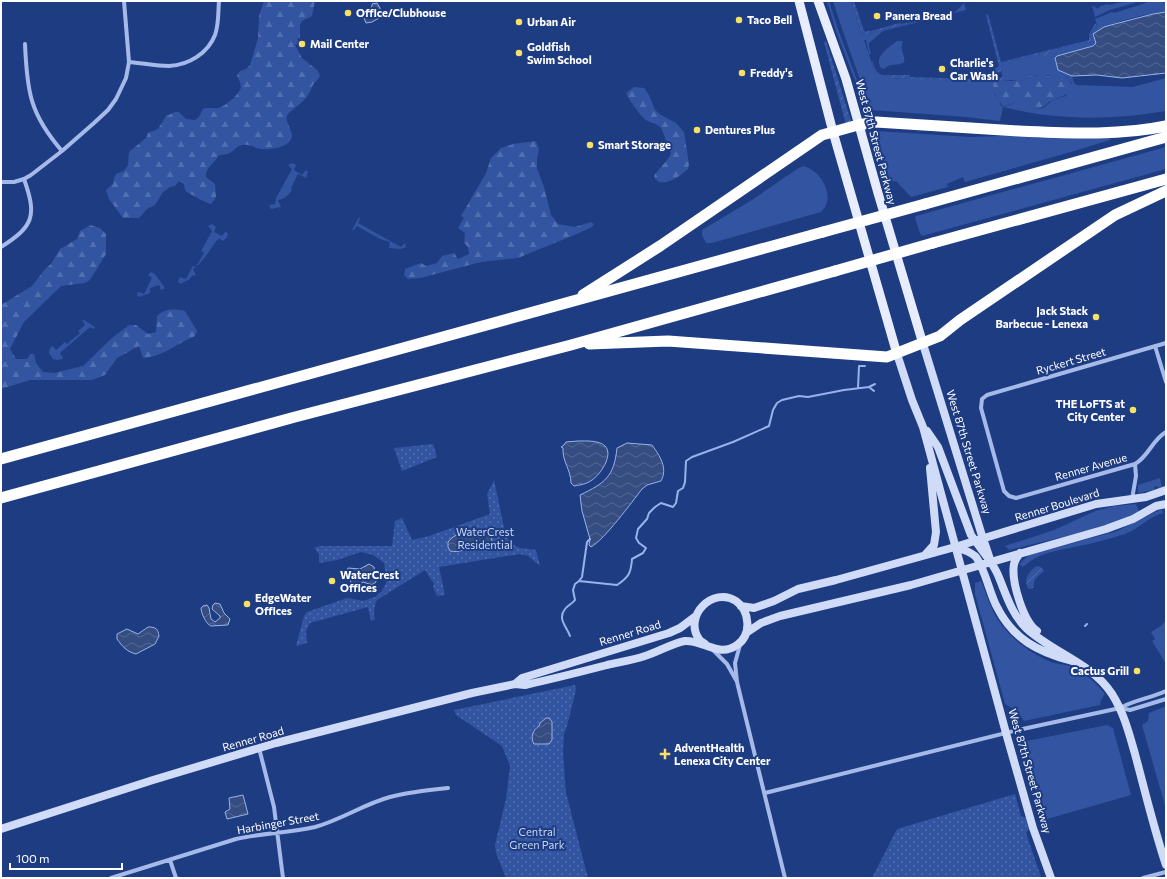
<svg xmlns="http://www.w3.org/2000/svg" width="1167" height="879" font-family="Commissioner,sans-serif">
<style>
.grass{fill:#3254a1}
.forest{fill:url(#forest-firs)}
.park{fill:url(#park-dots)}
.garden{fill:url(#garden-furrows)}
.water{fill:url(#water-waves);stroke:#98b3eb}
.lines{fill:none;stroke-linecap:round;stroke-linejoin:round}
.stream{stroke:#98b3eb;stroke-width:2}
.minor{stroke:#a5bae9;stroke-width:4}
.secondary{stroke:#d0dbf7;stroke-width:8}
.primary{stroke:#e8edfe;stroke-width:9}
.motorway{stroke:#fff;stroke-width:11}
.motorway-bridge{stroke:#fff;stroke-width:11}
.poi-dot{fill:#f8e164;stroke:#1e3c82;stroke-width:1.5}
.labels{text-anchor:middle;stroke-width:4;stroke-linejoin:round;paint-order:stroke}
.poi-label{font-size:11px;font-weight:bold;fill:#fff;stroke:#1e3c82;text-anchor:start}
.street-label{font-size:11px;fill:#fff;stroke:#1e3c82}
.park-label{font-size:11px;fill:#c9d7f7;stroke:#1e3c82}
</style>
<defs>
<pattern id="forest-firs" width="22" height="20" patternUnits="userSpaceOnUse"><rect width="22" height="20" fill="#3254a1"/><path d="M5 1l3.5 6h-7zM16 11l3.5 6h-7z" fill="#516eaf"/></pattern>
<pattern id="park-dots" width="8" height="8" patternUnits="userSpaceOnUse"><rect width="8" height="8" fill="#3254a1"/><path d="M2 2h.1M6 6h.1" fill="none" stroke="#516eaf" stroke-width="1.8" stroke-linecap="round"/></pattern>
<pattern id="garden-furrows" width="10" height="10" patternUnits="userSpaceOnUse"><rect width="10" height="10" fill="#3254a1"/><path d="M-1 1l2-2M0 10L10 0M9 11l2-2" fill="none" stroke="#516eaf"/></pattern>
<pattern id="water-waves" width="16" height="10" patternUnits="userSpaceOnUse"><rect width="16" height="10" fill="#364d81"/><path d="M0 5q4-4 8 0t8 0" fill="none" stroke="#546894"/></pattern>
</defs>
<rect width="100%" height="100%" fill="#1e3c82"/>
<path class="grass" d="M827,1H829L839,32L859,85L857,86L856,83L836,31Z
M833,1H851L861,33L862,35L930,18L927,12H932L939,15L955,12L964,3L966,10L883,31L869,43V46L871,54H869L866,40H864L876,75L872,62L873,61C875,71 878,76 888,75L889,78L996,81L993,83L995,95L999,99L1001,106L1003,107C1018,104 1020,93 1036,109L1043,108L1053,100L1066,96L1072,83L1066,76L1055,77L1048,75L1042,77L1035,75L1021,81C1016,79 1009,81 1003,80L1001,69V63L1041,54H1043L1044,56L1051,50L1090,41V34L1097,25L1095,19L1112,12L1114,13L1146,3L1147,1H1159L1166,3V12C1147,13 1107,23 1092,35L1096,40V43L1093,46L1057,56L1062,72L1072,76L1074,83L1077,85L1133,87L1166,78V111C1113,120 1056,121 1003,107L1000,121L966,117L871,110L869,109C859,73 844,37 833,1Z
M1127,1H1135V3L1110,10L1095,17L1092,5L1098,9L1100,6L1108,4L1109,5Z
M897,41H903C899,52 906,54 904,62C898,67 891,62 884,69L881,68C873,57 889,47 897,41Z
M876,131L971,137L1000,136L1110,138V140L1074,151L965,182L963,177L947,184L948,187L911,197L896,181L890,182Z
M1166,147V169L922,236L920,233L915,218L916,216Z
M292,163L296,165L294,170L302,175L306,170L308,172L306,178L298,174L291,188L292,190C288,196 284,199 278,200L281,207L271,209L269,205L275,204L276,198L292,169L288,165Z
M803,166C821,170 837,197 821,212L712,243H706L702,235V230L752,200L797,169Z
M359,217L360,219L358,223L401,247L405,243L406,247L401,249L389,248L390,242L380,239L357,226L354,230H352Z
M212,224L216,227L214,232L222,236L226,231L228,234L227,237L223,241L219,238C210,248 204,262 193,269L196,275L194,276L193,275L188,280L180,284L178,281L180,277L186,279L193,266L196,267L204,253L201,251L212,231L208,226Z
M151,272L155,274L165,288L161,290L159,285L150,288V293L139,297L137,295L138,292H139L144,294L152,278L148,275Z
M82,320H84L95,327L94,329L90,327L60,353L63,358L62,359L57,360L53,359L49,353L50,348L53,346L56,350L65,342L67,344L80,333L78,331L85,325Z
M1160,478L1162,487L1158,488L1157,486L1154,487L1155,489L1153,490L1138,493V485Z
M1136,504L1139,511C1103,530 1056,538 1017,548L1009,550L1005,546L1054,530L1095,511L1114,506Z
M1160,510H1162L1163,513C1148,517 1139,529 1125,534C1109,539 1091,544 1074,547C1055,551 1038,553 1023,567L1019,564L1029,555L1117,531Z
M981,581C986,592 989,604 995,615C1007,636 1029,653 1051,662C1057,664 1063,664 1069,666C1084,671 1095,682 1105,694L1101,700L1100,705L1024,721L1017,711L1005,704L975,594V583Z
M1166,620V664L1152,641L1155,639L1151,632L1162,625Z
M1166,706V809L1142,725L1148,721L1149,713Z
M1107,725L1113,728L1131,795L1047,819L1025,745L1027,741Z"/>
<path class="forest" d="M264,1H315L312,16L302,21L300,25V38L297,39L299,43L295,45L302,58L317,70L320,75C319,80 315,81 313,85C311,87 311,91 309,93C305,101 296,107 289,113C280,122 300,133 288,143C282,148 268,150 261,149C255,148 249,144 243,145C236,146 235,150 230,153C226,155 222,154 218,156C214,165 205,167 206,177L215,184L216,197L211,204C208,204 192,195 187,192L185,190L184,184L179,181L175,186L170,187L163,192L155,205L147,209L139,218H123L109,199L106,190L113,184L114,178L116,174L124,171L128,165L129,152L146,138L148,133L158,129L166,116L175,112H179L186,119L195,120L199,117L203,109C209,107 213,109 218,108C225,107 240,94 241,87C241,82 238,79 237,75L240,71L246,69L250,65L258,38L259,16Z
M1061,73C1067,76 1073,83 1072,90C1066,96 1060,97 1053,100C1046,103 1044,108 1036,109L1027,102L1019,101L1003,107L993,90V83C999,78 1004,81 1011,81C1016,81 1017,79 1021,81C1025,80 1027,77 1031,76C1036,75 1049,76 1055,77Z
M634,87L644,88L649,95L655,110L661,115L676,123L684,132L689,164L688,169C680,176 670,184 659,182L655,179L654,176C659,168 669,160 671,153C668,148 663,129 660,127C656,123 651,123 646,120C642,118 627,97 626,93Z
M536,141L539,150L537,158V168L544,187L551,215L558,224L575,227L591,222L594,224L592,227L579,233L518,258L481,262L420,278L408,279L404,275L405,269L421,263L426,266L437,263L442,256L454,253L458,259L469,254L468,247L464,243L465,233L458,228L464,218L461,216L486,173L491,158L501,148L513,144Z
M90,225L100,228L106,234V254L90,280L85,283L61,286L24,322L10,349L16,359H27L30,354H34L36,363L43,372L54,373L83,366L112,338L129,325H136L148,334L156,332L157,316C166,308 173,309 185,311L197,331L195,336C178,343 162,357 143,358L139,346L117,358L105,375L92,380H30L1,389V305L32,286L45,269L51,264L60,249L77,239L80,231Z"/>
<path class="park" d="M433,444L437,457L402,471L394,448Z
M494,480L505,532L510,543L520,548L536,550L540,566L528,556L520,554L439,567L445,595L437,596L433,587L434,584L425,570L377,600C374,607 373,613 375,620L371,621L368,607L310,623L306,631L307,643L296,646L304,616L307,612L347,598L363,601L375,597L382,591L387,581L384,563L373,555L361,552L337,560L319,563V554L314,548L320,546H392L395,521L402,518L412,540L429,536L490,514L487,494Z
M575,685L576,690L567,726L564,734L563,753L566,793L588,878H506L496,853L495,845L506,799L510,766L502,746L456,715L454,710Z
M1015,794L1021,816L1026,818L1029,829L1026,833L1041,877L1043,878H872L897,829Z"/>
<path class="garden" d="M851,1H854L864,31L866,32L867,31H871L900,23L901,24L918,21L862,35Z
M988,14L1001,62L1089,40V34L1095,24L1097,25L1090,34L1091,41L1051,50L1044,57L1043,54H1041L1001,63V72L996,73L993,70L999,66L986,15Z
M826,41L851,121L846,125L824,42Z
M991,72L996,76L997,79L1003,77V80L991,82L888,78V75H910V77L973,79V78L986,77Z
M1037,566L1041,567L1044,571L1035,579L1033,588L1029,589C1022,581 1029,570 1037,566Z"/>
<path class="water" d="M377,3L380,8L381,17L372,22L366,23L364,18L367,17L366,15L372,6V4Z
M1166,12V73L1122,78L1097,75L1072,76L1058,70L1055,58L1057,56L1093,46L1096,43L1093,34L1104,27L1111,25L1153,14Z
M578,441C585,441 599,440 605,446C614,455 600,475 592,480C587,484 580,485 574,486L571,483C571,470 562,461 563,448L561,447L564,445L566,442Z
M627,443L652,445C660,456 668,468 661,481L647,485L642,489C632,502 604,540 591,547L589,545L590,539L582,511L580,495C605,483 614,477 617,448Z
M480,529C486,531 491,533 492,541L488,547L481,549L474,546C465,549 460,553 450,551L448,547V542C455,533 462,533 472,536L477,530Z
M369,564L374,567L376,582L372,585L363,582L358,586L352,584L346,573L348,568L360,569Z
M215,603L220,604L224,613L230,619L228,625L211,626C206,624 201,613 201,608L203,606L207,605L209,608L211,619L215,622L220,618V616L212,609L213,605Z
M148,627C156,627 158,629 159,636L155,644L136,654C127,652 122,646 117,639V634L127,629L138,634Z
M546,718H549L552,722V740L549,744H534C530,737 533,730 539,726L540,723Z
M243,795L248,814L227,819L225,812L230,809L229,798Z"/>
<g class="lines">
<path class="stream" d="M869,387L874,391
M858,388L859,366H865
M579,581L617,585C629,577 631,573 632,559L643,553L646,548L639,543L636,538L638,529L647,519L649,513L655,507L661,503L673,507L676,503L678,491L683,488L685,482L686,461L692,457L733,442L769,426L773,410L777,403L782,400L799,396L808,397L844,390L869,387L875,384
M1085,626L1087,624
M570,636C567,627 557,619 565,609C568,605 572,604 575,600L573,590L575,584L579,581L582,577L587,542L590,539"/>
<path class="minor" d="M25,44C27,92 30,114 62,151
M129,62C142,63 156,66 169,66C189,65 208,53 215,35C219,24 218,12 219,1
M1,182H14L24,179L31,175L62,151L94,123L108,110L116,99L126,78L129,62L124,1
M1,247C34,226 37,216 24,179
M1166,343L987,395L982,399L981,408L1004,491L1009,496L1016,498L1135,464C1149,456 1152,440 1166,432
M1155,346L1166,382
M1132,499L1136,476L1135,464
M740,645L735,663L737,682L785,878
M712,649L727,664L736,680
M1121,708L1130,710L1166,699
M259,748L274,807L283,878
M765,793L1018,730L1120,708C1134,700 1151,698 1166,691
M170,860L176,878
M111,878L236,839C262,833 289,833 315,827C341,820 364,804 390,797C409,792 428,790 448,788
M1143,878L1166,872"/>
<path class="secondary" d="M923,344L983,539C986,546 988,554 991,562C993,566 996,570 998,575C1006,594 1011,613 1026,628C1053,653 1092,663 1112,694C1124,713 1129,733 1135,754C1145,791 1154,829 1166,865
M897,354L912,400L923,427L1006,733L1033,828L1051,878
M927,431L938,447L971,535L987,557
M955,547C962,549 969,551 975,556C984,565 990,595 997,607C1013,639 1038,652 1072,661
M1020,553C1017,557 1015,560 1014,564C1011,581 1023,621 1037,631
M925,555L934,545L936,532L930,468
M741,606L754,608L774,601L798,589L836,580L955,547L1096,504L1146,497L1166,490
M746,633L761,623L780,616L911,585L1106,529L1133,519L1156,506L1166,504
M515,684L522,678L669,633L680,628L696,616
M1,829L153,780L276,743L472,693L515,684L525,685C552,679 580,672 607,665C620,662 633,660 645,656C656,653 675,642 685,641C704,640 719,658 737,645C752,635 750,611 736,601C713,586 683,616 699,639C700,641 704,643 706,645"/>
<path class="primary" d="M799,1L833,132L897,354
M818,1L846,79L878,193L923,344"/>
<path class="motorway" d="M925,204L1166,137
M933,243L1166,179
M583,295L660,246L822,135L858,125L876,122C924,125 972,128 1019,131C1068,133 1118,136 1166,126
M589,344L668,341L887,357L940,336L960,320L1115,215L1166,191
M1,459L823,232
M1,498L295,417L571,345L835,271"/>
<path class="motorway-bridge" d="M823,232L925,204
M835,271L933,243"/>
</g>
<g class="poi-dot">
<circle cx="348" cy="13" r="4"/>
<circle cx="877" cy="16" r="4"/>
<circle cx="739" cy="20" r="4"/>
<circle cx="519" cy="22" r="4"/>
<circle cx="302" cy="44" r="4"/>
<circle cx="519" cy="53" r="4"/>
<circle cx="942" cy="69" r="4"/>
<circle cx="742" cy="73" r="4"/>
<circle cx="697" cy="130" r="4"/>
<circle cx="590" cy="145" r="4"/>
<circle cx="1096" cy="317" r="4"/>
<circle cx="1133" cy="410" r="4"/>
<circle cx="332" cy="581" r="4"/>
<circle cx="247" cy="604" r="4"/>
<circle cx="1137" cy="671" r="4"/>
<path d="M663 748h4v4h4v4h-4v4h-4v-4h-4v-4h4z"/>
</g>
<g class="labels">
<g class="poi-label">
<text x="356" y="17">Office/Clubhouse</text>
<text x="885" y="20">Panera Bread</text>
<text x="747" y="24">Taco Bell</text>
<text x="527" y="26">Urban Air</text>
<text x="310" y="48">Mail Center</text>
<text x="527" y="51">Goldfish<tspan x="527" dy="13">Swim School</tspan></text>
<text x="950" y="67">Charlie's<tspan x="950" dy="13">Car Wash</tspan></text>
<text x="750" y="77">Freddy's</text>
<text x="705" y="134">Dentures Plus</text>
<text x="598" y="149">Smart Storage</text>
<text x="1088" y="315" text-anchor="end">Jack Stack<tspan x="1088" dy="13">Barbecue - Lenexa</tspan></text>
<text x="1125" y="408" text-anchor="end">THE LoFTS at<tspan x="1125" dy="13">City Center</tspan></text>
<text x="340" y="579">WaterCrest<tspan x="340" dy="13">Offices</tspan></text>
<text x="255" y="602">EdgeWater<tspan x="255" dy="13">Offices</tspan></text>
<text x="1129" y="675" text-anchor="end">Cactus Grill</text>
<text x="674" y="752">AdventHealth<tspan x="674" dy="13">Lenexa City Center</tspan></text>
</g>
<g class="street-label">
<text transform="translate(876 142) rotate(75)" y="4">West 87th Street Parkway</text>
<text transform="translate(1071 361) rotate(-16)" y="4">Ryckert Street</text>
<text transform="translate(969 452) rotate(73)" y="4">West 87th Street Parkway</text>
<text transform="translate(1091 467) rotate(-16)" y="4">Renner Avenue</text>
<text transform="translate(1057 505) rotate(-17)" y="4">Renner Boulevard</text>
<text transform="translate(630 633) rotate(-17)" y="4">Renner Road</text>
<text transform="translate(253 739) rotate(-16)" y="4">Renner Road</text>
<text transform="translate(1030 771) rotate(74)" y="4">West 87th Street Parkway</text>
<text transform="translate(278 823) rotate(-10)" y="4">Harbinger Street</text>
</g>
<g class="park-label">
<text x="485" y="536">WaterCrest<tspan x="485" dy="13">Residential</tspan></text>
<text x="537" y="836">Central<tspan x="537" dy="13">Green Park</tspan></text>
</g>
</g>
<rect width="1167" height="879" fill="none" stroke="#ffffff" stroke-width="4"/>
<path d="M10 863v6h112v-6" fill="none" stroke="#ffffff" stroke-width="2"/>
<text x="16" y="863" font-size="12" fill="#ffffff" stroke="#1e3c82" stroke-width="3" paint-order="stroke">100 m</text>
</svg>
